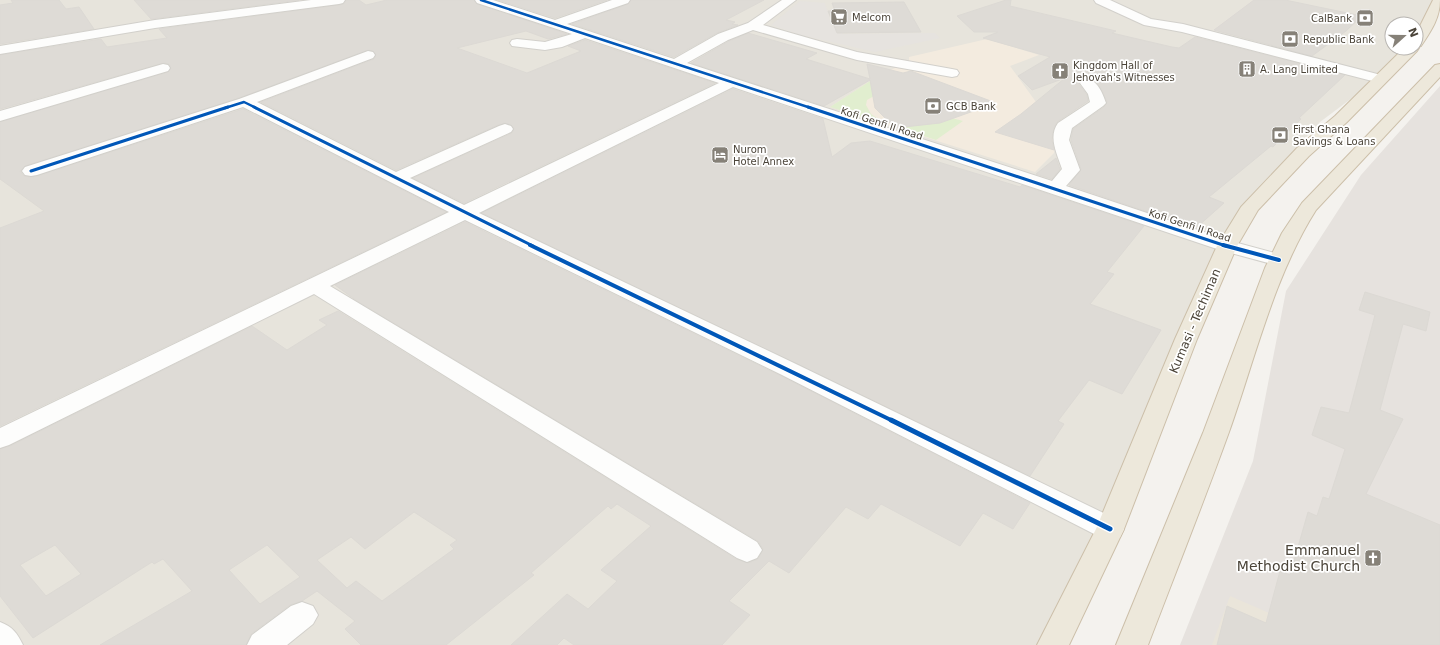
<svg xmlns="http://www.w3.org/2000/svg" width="1440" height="645" font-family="'DejaVu Sans',sans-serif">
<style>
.residential{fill:#e7e4dc}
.commercial{fill:#f3ebdf}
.industrial{fill:#e6e2de}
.education{fill:#eae5da}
.green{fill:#e1eecf}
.parking{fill:#e6e3df}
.building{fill:#dedbd6;stroke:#dcd9d4;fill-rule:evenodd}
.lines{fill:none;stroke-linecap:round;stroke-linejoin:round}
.street-casing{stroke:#d2d0cb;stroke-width:2}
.highway-casing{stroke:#ccbfa9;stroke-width:2}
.street{fill:#fdfdfc;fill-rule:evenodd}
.highway{fill:#ede8db;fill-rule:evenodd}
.cycleway-far3-casing{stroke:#fff;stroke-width:4}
.cycleway-far2-casing{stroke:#fff;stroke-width:5}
.cycleway-far1-casing{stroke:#fff;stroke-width:6}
.cycleway-casing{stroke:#fff;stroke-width:8}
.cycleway-far3{stroke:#0057b8;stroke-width:2.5}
.cycleway-far2{stroke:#0057b8;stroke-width:3}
.cycleway-far1{stroke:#0057b8;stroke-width:4}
.cycleway{stroke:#0057b8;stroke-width:5}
.labels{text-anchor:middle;stroke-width:3.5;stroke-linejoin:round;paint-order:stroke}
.far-poi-label{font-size:10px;fill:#4b4439;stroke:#fff;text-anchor:start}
.far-street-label{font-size:10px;fill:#4b4439;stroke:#fff}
.street-label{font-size:12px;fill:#4b4439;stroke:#fff}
.near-poi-label{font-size:14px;fill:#4b4439;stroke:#fff;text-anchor:end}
</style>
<rect width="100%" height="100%" fill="#f4f2ee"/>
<path class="residential" d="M0,0H1438L1416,36V24H1392V48H1401L1380,77L1320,122L1273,173L1226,233L1053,645H0Z"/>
<path class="commercial" d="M987,39L1039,55L1010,66L1041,109L1054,121V153L1035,172L830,107L881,74L909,62V57Z"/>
<path class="industrial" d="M1440,86V645H1180L1253,461L1286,291L1361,175Z"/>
<path class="education" d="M1230,596L1343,645H1212Z"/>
<path class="green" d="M881,74V92L867,100L866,105L871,114L878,119L865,118L830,107Z
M952,118L963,121L936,140L902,129V126C919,122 936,127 952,118Z"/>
<path class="parking" d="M800,1L825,3L832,26H839L843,34L935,33L940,38L875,52L801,35L771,25Z"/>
<path class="building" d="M11,0H59L66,9L79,7L94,29L0,44V5L13,3Z
M134,0H299L151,19Z
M346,0H359L366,5L387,0H474L477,4L567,34L548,39L526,31L457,48L527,73L581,51L568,46L585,40L715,83L464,203L413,178L512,133L514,128L511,125L505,123L498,125L396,170L261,102L374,59L376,54L373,51L368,50L239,98L25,166L20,171L24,176L31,177L37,176L243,109L446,212L0,426V228L44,211L0,179V122L168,72L171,69L169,64L163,63L0,109V55L101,39L107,47L167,38L159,29L339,5L344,4Z
M498,0H607L555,18Z
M631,0H764L726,20L735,22L732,24L738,25L717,33L674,57L572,24L628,4Z
M1006,0H1011L1010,6L1116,31L1112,33L1172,47L1179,48L1195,37L1345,75L1299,118L1301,119L1273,147L1271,146L1209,197L1224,203L1196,228L1155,212L1154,214L1069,185L1081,169L1071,140L1073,129L1104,107L1107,102L1099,85L1092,79H1082L1078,83L1087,95L1088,101L1057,122L1054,128L1052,140L1054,150L995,132L1021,114L1065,78L1032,90L1018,76L1050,57L983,38L998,32H974L957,16Z
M1254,0H1285L1362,16L1346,31L1312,56L1214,30Z
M904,2L921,32L837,33L828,11H835L832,3Z
M748,33L817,53L806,59L870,79L867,64L903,73L911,71L996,103L940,123L895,128L875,108L870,80L824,106L691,63L729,41Z
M733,89L823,119L832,157L851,143L870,141L1020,187L1022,185L1144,226L1107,272L1114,274L1090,304L1161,330L1122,394L1089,380L1058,421L1064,424L1030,476L482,213Z
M1056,158L1060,169L1052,179L1036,174Z
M465,222L781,376L1030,503L1013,529L983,513L960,546L881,504L868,519L846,507L789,573L769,561L729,601L750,615L722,645H574L564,638L557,645H511L567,594L588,609L617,581L601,570L651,526L617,504L611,509L608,506L531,573L534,575L446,645H361L345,629L355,621L317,591L302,601L290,605L251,634L246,645H100L192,591L163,559L154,564L152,562L33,638L0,596V449L10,446L252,326L287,350L327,325L319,320L338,311L736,559L748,563L758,559L763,549L758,541L357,301L335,285ZM414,512L457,540L450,545L454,549L382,601L356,581L347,588L317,560L351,537L365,549ZM55,545L81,574L46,596L20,565ZM267,545L300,577L260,604L229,570Z
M1365,292L1430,312L1426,331L1403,324L1380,410L1403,419L1366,494L1440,525V645H1217L1227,606L1266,623L1280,571L1290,575L1308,512L1317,516L1323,497L1329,499L1345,449L1312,435L1321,407L1349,413L1375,315L1359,310Z"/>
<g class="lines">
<defs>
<path id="street" d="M311,0H345L343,3L339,4L155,28L0,54V46L155,20Z
M475,0H493L555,20L612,0H630L628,3L567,24L674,59L718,34L748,23L782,0H796L763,25L857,52L952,69L957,70L959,73L957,76L952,77L857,60L753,30L728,40L687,63L1052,181L1062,169C1057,154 1048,137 1058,123L1090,102L1088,94L1080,83L1082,80C1096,76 1102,92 1106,103L1103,106L1072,128L1069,140L1080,170L1066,186L1234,242L1286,256L1289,260L1286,264L1279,266L1220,250L733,87L479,213L798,365L1120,521L1124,529L1120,537L1110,540L1100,537L782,375L465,220L330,286L757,542L762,550L757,558L747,562L737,558L314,294L9,445L0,448V428L449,212L243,107L37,175L31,176L25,175L22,171L25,167L239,99L368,51L373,52L375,55L373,58L257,102L396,172L499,126L505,124L511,126L513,129L511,132L410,178L464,205L719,83L585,38L562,47L545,50L512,46L510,43L512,40L517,39L545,42L572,34L477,3Z
M1094,0H1110L1151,19L1183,24L1385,76L1387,79L1385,82L1380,83L1182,32L1144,25L1096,3Z
M163,64L168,65L170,68L168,71L0,121V111Z
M302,602L313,606L318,615L313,624L287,645H247L252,635L291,606Z
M0,622C13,627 17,633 23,645H0Z"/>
<path id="highway" d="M1433,0H1440C1440,18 1431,31 1421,46L1418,47L1419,48L1417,51L1347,122L1309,156L1258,210L1237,246L1197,339L1124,529L1069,645H1037L1096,529L1175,339L1217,246L1241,207L1297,148L1335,116L1404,48H1416V34Z
M1440,64V77L1316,210C1274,276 1255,359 1229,432C1203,504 1175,574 1148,645H1116L1203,433L1265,268L1282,233L1302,203L1435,65Z"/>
</defs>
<use href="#street" class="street-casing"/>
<use href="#highway" class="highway-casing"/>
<use href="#street" class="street"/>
<use href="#highway" class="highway"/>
<defs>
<path id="cycleway-far3" d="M481,0L811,108
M225,108L244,102L256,108"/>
<path id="cycleway-far2" d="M254,107L533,246
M808,107L1226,246
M31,171L228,107"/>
<path id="cycleway-far1" d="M530,245L893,421
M1223,245L1279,260"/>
<path id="cycleway" d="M891,420L1110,529"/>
</defs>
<use href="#cycleway-far3" class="cycleway-far3-casing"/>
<use href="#cycleway-far2" class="cycleway-far2-casing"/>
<use href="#cycleway-far1" class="cycleway-far1-casing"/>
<use href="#cycleway" class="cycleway-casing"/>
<use href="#cycleway-far3" class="cycleway-far3"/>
<use href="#cycleway-far2" class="cycleway-far2"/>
<use href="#cycleway-far1" class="cycleway-far1"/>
<use href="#cycleway" class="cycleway"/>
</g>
<defs>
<symbol id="supermarket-square" viewBox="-11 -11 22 22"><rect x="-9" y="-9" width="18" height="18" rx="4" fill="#868178" stroke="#fff"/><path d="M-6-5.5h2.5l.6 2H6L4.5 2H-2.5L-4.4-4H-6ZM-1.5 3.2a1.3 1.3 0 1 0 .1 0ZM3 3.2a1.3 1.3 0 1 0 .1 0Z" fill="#fff"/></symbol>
<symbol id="bank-square" viewBox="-11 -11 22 22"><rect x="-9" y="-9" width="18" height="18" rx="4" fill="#868178" stroke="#fff"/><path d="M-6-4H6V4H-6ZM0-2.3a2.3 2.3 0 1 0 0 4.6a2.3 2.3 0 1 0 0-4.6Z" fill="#fff"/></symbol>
<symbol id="building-square" viewBox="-11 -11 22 22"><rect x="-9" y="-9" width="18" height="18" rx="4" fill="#868178" stroke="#fff"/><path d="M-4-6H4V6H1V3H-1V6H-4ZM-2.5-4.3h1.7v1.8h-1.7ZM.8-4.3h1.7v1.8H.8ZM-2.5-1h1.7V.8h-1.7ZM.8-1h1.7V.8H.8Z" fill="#fff"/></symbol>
<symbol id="church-square" viewBox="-11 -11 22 22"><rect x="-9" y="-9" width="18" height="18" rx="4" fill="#868178" stroke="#fff"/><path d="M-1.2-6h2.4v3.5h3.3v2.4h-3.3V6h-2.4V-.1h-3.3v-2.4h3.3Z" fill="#fff"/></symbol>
<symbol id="hotel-square" viewBox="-11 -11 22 22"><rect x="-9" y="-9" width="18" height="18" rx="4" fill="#868178" stroke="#fff"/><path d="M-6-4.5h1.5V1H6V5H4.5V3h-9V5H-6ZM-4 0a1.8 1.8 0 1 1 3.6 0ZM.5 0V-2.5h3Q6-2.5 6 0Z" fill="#fff"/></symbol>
</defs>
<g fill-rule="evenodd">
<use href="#supermarket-square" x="829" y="7" width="20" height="20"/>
<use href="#bank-square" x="1355" y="8" width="20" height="20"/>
<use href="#bank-square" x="1280" y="29" width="20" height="20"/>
<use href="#building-square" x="1237" y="59" width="20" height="20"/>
<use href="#church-square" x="1050" y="61" width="20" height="20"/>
<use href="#bank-square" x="923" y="96" width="20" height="20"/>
<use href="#bank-square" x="1270" y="125" width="20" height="20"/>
<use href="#hotel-square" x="710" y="145" width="20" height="20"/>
<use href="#church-square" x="1363" y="548" width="20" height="20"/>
</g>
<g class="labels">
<g class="far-poi-label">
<text x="852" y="21">Melcom</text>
<text x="1352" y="22" text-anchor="end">CalBank</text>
<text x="1303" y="43">Republic Bank</text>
<text x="1073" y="69">Kingdom Hall of<tspan x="1073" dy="12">Jehovah's Witnesses</tspan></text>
<text x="1260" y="73">A. Lang Limited</text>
<text x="946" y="110">GCB Bank</text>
<text x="1293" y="133">First Ghana<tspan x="1293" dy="12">Savings &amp; Loans</tspan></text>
<text x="733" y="153">Nurom<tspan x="733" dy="12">Hotel Annex</tspan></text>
</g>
<g class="far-street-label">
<text transform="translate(882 123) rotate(18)" y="4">Kofi Genfi II Road</text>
<text transform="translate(1190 225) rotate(18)" y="4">Kofi Genfi II Road</text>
</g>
<g class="street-label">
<text transform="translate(1195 321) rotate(-67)" y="4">Kumasi - Techiman</text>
</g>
<g class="near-poi-label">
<text x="1360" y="555">Emmanuel<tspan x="1360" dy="16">Methodist Church</tspan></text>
</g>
</g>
<g transform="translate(1404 36) rotate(69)"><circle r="19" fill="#ffffff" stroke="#b7b4b0"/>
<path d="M0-3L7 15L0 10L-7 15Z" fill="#868178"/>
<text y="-6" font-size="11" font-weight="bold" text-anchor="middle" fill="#4b4439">N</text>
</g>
</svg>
